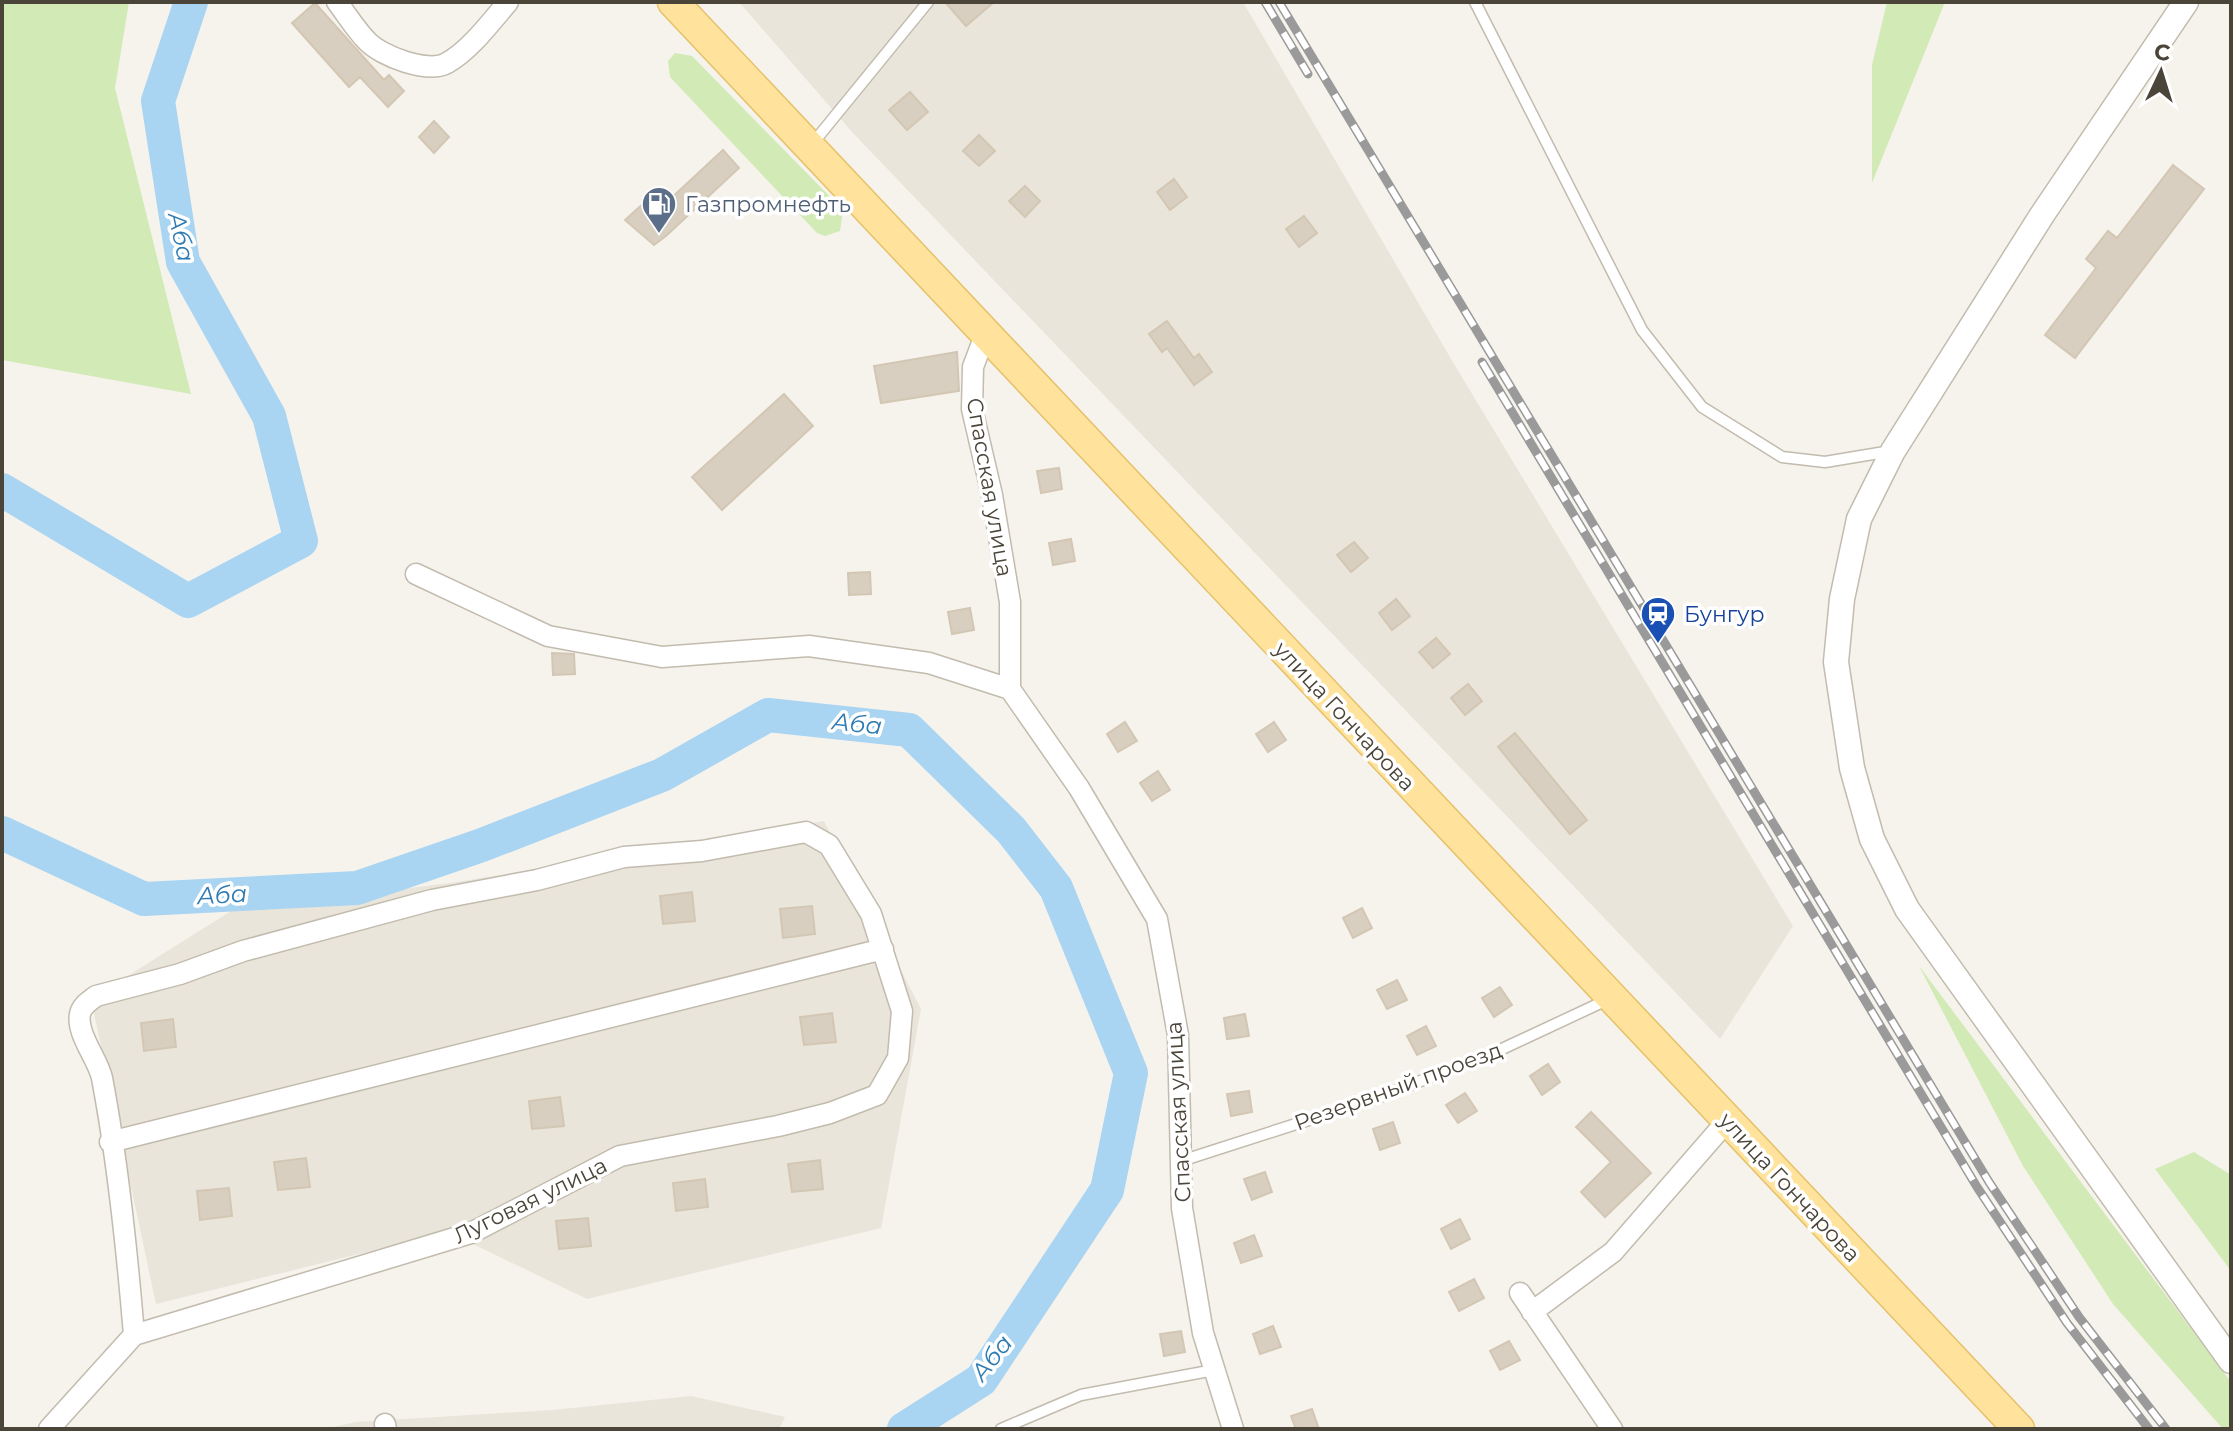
<svg xmlns="http://www.w3.org/2000/svg" width="2233" height="1431" font-family="Montserrat,sans-serif">
<style>
.residential{fill:#eae5da}
.green{fill:#d2eab5}
.lines{fill:none;stroke-linecap:round;stroke-linejoin:round}
.river{stroke:#a9d4f2;stroke-width:34}
.building{fill:#d8cfc1;stroke:#d3c7b4;stroke-width:2}
.service-casing{stroke:#c2bbae;stroke-width:13}
.minor-casing{stroke:#c2bbae;stroke-width:23}
.tertiary-casing{stroke:#c2bbae;stroke-width:27}
.primary-casing{stroke:#e6c16a;stroke-width:33}
.service{stroke:#fff;stroke-width:10}
.minor{stroke:#fff;stroke-width:20}
.tertiary{stroke:#fff;stroke-width:24}
.primary{stroke:#ffe39c;stroke-width:30}
.rail-casing{stroke:#9a9a9a;stroke-width:9}
.rail{stroke:#fff;stroke-width:6;stroke-dasharray:18;stroke-linecap:butt}
.labels{text-anchor:middle;stroke-width:7;stroke-linejoin:round;paint-order:stroke}
.service-label{font-size:22px;fill:#4e5e75;stroke:#fff;text-anchor:start}
.street-label{font-size:22px;fill:#4b4439;stroke:#fff}
.transit-label{font-size:22px;fill:#164399;stroke:#fff;text-anchor:start}
.water-label{font-size:24px;font-style:italic;fill:#2e7ab2;stroke:#fff}
</style>
<rect width="100%" height="100%" fill="#f6f3ec"/>
<path class="residential" d="M739,2H1243L1454,364L1793,926L1720,1039L852,132Z
M824,821L921,1009L881,1228L587,1299L448,1232L156,1304L91,999L231,911L457,882Z
M691,1396L785,1417L779,1429H324L356,1422L552,1410Z"/>
<path class="green" d="M2,2H129L115,88L191,394L2,360Z
M1887,2H1945L1872,183V65Z
M675,53L692,56L843,210L840,231L825,236L817,233L670,77L668,61Z
M1919,966L2231,1382V1429H2223L2113,1304L2023,1166Z
M2194,1152L2231,1175V1271L2155,1169Z"/>
<g class="lines">
<path class="river" d="M2,490L188,601L301,541L269,416L183,262L158,101L191,2
M2,833L144,899L357,888L482,845L662,775L768,715L909,730L1011,830L1056,888L1131,1073L1107,1190L981,1380L904,1429"/>
</g>
<path class="building" d="M945,2H994L966,26Z
M315,3L384,80L389,75L404,91L388,107L360,77L349,87L292,23Z
M910,92L928,112L907,130L889,110Z
M434,121L449,137L434,153L419,137Z
M979,135L995,151L979,166L963,151Z
M723,150L739,168L666,236L654,245L625,220L644,203L654,214Z
M2173,165L2204,189L2075,358L2045,335L2096,268L2086,259L2108,231L2117,238Z
M1174,179L1187,197L1170,210L1157,192Z
M1025,186L1040,201L1025,217L1009,201Z
M1304,216L1317,233L1299,247L1286,229Z
M1167,321L1194,358L1199,354L1212,372L1194,385L1167,348L1162,352L1149,334Z
M957,352L959,391L881,403L874,366Z
M784,394L813,426L722,510L692,477Z
M1059,468L1062,489L1041,493L1037,471Z
M1071,539L1075,561L1053,565L1049,543Z
M1354,542L1368,558L1351,572L1337,555Z
M870,572L871,594L849,595L848,573Z
M1396,599L1410,616L1392,630L1379,613Z
M970,608L974,630L952,634L948,612Z
M1436,638L1450,654L1433,668L1419,652Z
M552,653L574,654L575,674L553,675Z
M1468,684L1482,701L1465,715L1451,698Z
M1125,722L1137,741L1118,752L1107,734Z
M1274,722L1286,740L1268,752L1256,734Z
M1515,733L1587,820L1570,834L1498,747Z
M1158,771L1170,790L1152,801L1140,783Z
M692,892L695,921L663,924L660,896Z
M812,906L815,934L783,938L780,909Z
M1362,908L1372,928L1353,938L1343,918Z
M1397,980L1407,1000L1387,1009L1377,990Z
M1500,987L1512,1005L1494,1017L1482,998Z
M832,1013L836,1042L804,1045L800,1017Z
M1245,1014L1249,1036L1227,1039L1224,1018Z
M173,1019L176,1047L144,1051L141,1023Z
M1426,1026L1436,1046L1417,1055L1407,1036Z
M1548,1064L1560,1082L1542,1095L1530,1076Z
M1249,1091L1252,1112L1231,1116L1227,1094Z
M1465,1093L1477,1111L1458,1123L1446,1105Z
M560,1097L564,1126L532,1129L529,1101Z
M1591,1112L1651,1173L1605,1217L1581,1192L1611,1162L1576,1127Z
M1393,1122L1400,1143L1380,1150L1373,1129Z
M306,1158L310,1187L278,1190L274,1162Z
M820,1160L823,1189L792,1192L788,1164Z
M1265,1172L1272,1192L1252,1200L1244,1179Z
M705,1179L708,1207L676,1211L673,1183Z
M229,1188L232,1216L200,1220L197,1191Z
M588,1218L591,1246L559,1249L556,1221Z
M1460,1219L1470,1239L1451,1249L1441,1229Z
M1254,1235L1262,1256L1241,1263L1234,1243Z
M1474,1279L1484,1298L1459,1311L1449,1292Z
M1273,1326L1281,1347L1260,1354L1253,1334Z
M1181,1331L1185,1352L1164,1356L1160,1334Z
M1509,1341L1520,1360L1500,1370L1490,1351Z
M1312,1409L1319,1429H1296L1291,1416Z"/>
<g class="lines">
<defs>
<path id="service" d="M1475,2L1642,330L1702,407L1782,457L1825,462L1891,451
M813,143L928,2
M1181,1161L1380,1097L1502,1049L1609,999
M1001,1429L1081,1395L1214,1370"/>
<path id="minor" d="M337,2C347,15 356,30 367,41C381,56 428,74 447,63C470,50 491,22 508,2
M985,335L973,367L972,409L992,495L1010,602V689L1079,788L1157,919L1178,1035L1182,1208L1203,1333L1233,1429
M416,574L548,636L662,657L809,646L929,663L1010,689
M806,832L829,845L871,914L902,1011L898,1058L877,1095L830,1113L778,1126L620,1156L471,1233L134,1335C127,1250 118,1162 102,1078C98,1059 76,1034 80,1014C82,1005 90,1001 96,996L180,974L243,951L432,900L537,880L624,857L702,851Z
M110,1142L883,949
M1520,1293L1612,1429
M1532,1312L1613,1252L1727,1121
M385,1424L386,1429
M49,1429L134,1335"/>
<path id="tertiary" d="M2186,2L2042,215L1893,451L1859,519L1842,599L1836,662L1852,768L1872,839L1907,909L2231,1361"/>
<path id="primary" d="M673,2L2019,1429"/>
</defs>
<use href="#service" class="service-casing"/>
<use href="#minor" class="minor-casing"/>
<use href="#tertiary" class="tertiary-casing"/>
<use href="#primary" class="primary-casing"/>
<use href="#service" class="service"/>
<use href="#minor" class="minor"/>
<use href="#tertiary" class="tertiary"/>
<use href="#primary" class="primary"/>
<defs>
<path id="rail" d="M1265,2L1308,74
M1279,2L1989,1182L2079,1317L2166,1429
M1482,362L1977,1187L2067,1323L2149,1429"/>
</defs>
<use href="#rail" class="rail-casing"/>
<use href="#rail" class="rail"/>
</g>
<defs>
<symbol id="fuel-pin" viewBox="-11 -11 22 30"><path d="M0 17L-7.5 6A9.5 9.5 0 1 1 7.5 6Z" fill="#5c6f8a" stroke="#fff"/><path d="M-5.5-6h7V0h2V4h1.3V-2.5L3-4.5l.8-.8L6-3V5H2.5V1h-1V6h-7ZM-4.2-4.7v3.2H.2V-4.7Z" fill="#fff"/></symbol>
<symbol id="station-pin" viewBox="-11 -11 22 30"><path d="M0 17L-7.5 6A9.5 9.5 0 1 1 7.5 6Z" fill="#1a4fb4" stroke="#fff"/><path d="M-3-6H3Q5-6 5-4V2Q5 4 3 4L4.5 6H3L1.5 4h-3L-3 6H-4.5L-3 4Q-5 4-5 2V-4Q-5-6-3-6ZM-3.5-4v3h7v-3ZM-3.5 1v1.5H-2V1ZM2 1v1.5H3.5V1Z" fill="#fff"/></symbol>
</defs>
<g fill-rule="evenodd">
<use href="#fuel-pin" x="639" y="184" width="40" height="54"/>
<use href="#station-pin" x="1638" y="594" width="40" height="54"/>
</g>
<g class="labels">
<g class="service-label">
<text x="685" y="212">Газпромнефть</text>
</g>
<g class="street-label">
<text transform="translate(990 487) rotate(80)" y="8">Спасская улица</text>
<text transform="translate(1345 716) rotate(47)" y="8">улица Гончарова</text>
<text transform="translate(1398 1086) rotate(-20)" y="8">Резервный проезд</text>
<text transform="translate(1178 1112) rotate(-93)" y="8">Спасская улица</text>
<text transform="translate(1790 1187) rotate(47)" y="8">улица Гончарова</text>
<text transform="translate(530 1200) rotate(-26)" y="8">Луговая улица</text>
</g>
<g class="transit-label">
<text x="1684" y="622">Бунгур</text>
</g>
<g class="water-label">
<text transform="translate(181 237) rotate(78)" y="8">Аба</text>
<text transform="translate(857 724) rotate(6)" y="8">Аба</text>
<text transform="translate(222 895) rotate(-3)" y="8">Аба</text>
<text transform="translate(992 1358) rotate(-52)" y="8">Аба</text>
</g>
</g>
<rect width="2233" height="1431" fill="none" stroke="#4b4439" stroke-width="8"/>
<g transform="translate(2161 72) rotate(4)" stroke="#ffffff" stroke-width="6" paint-order="stroke">
<path d="M0-6L14 30L0 20L-14 30Z" fill="#4b4439"/>
<text y="-12" font-size="22" font-weight="bold" text-anchor="middle" fill="#4b4439">С</text>
</g>
</svg>
